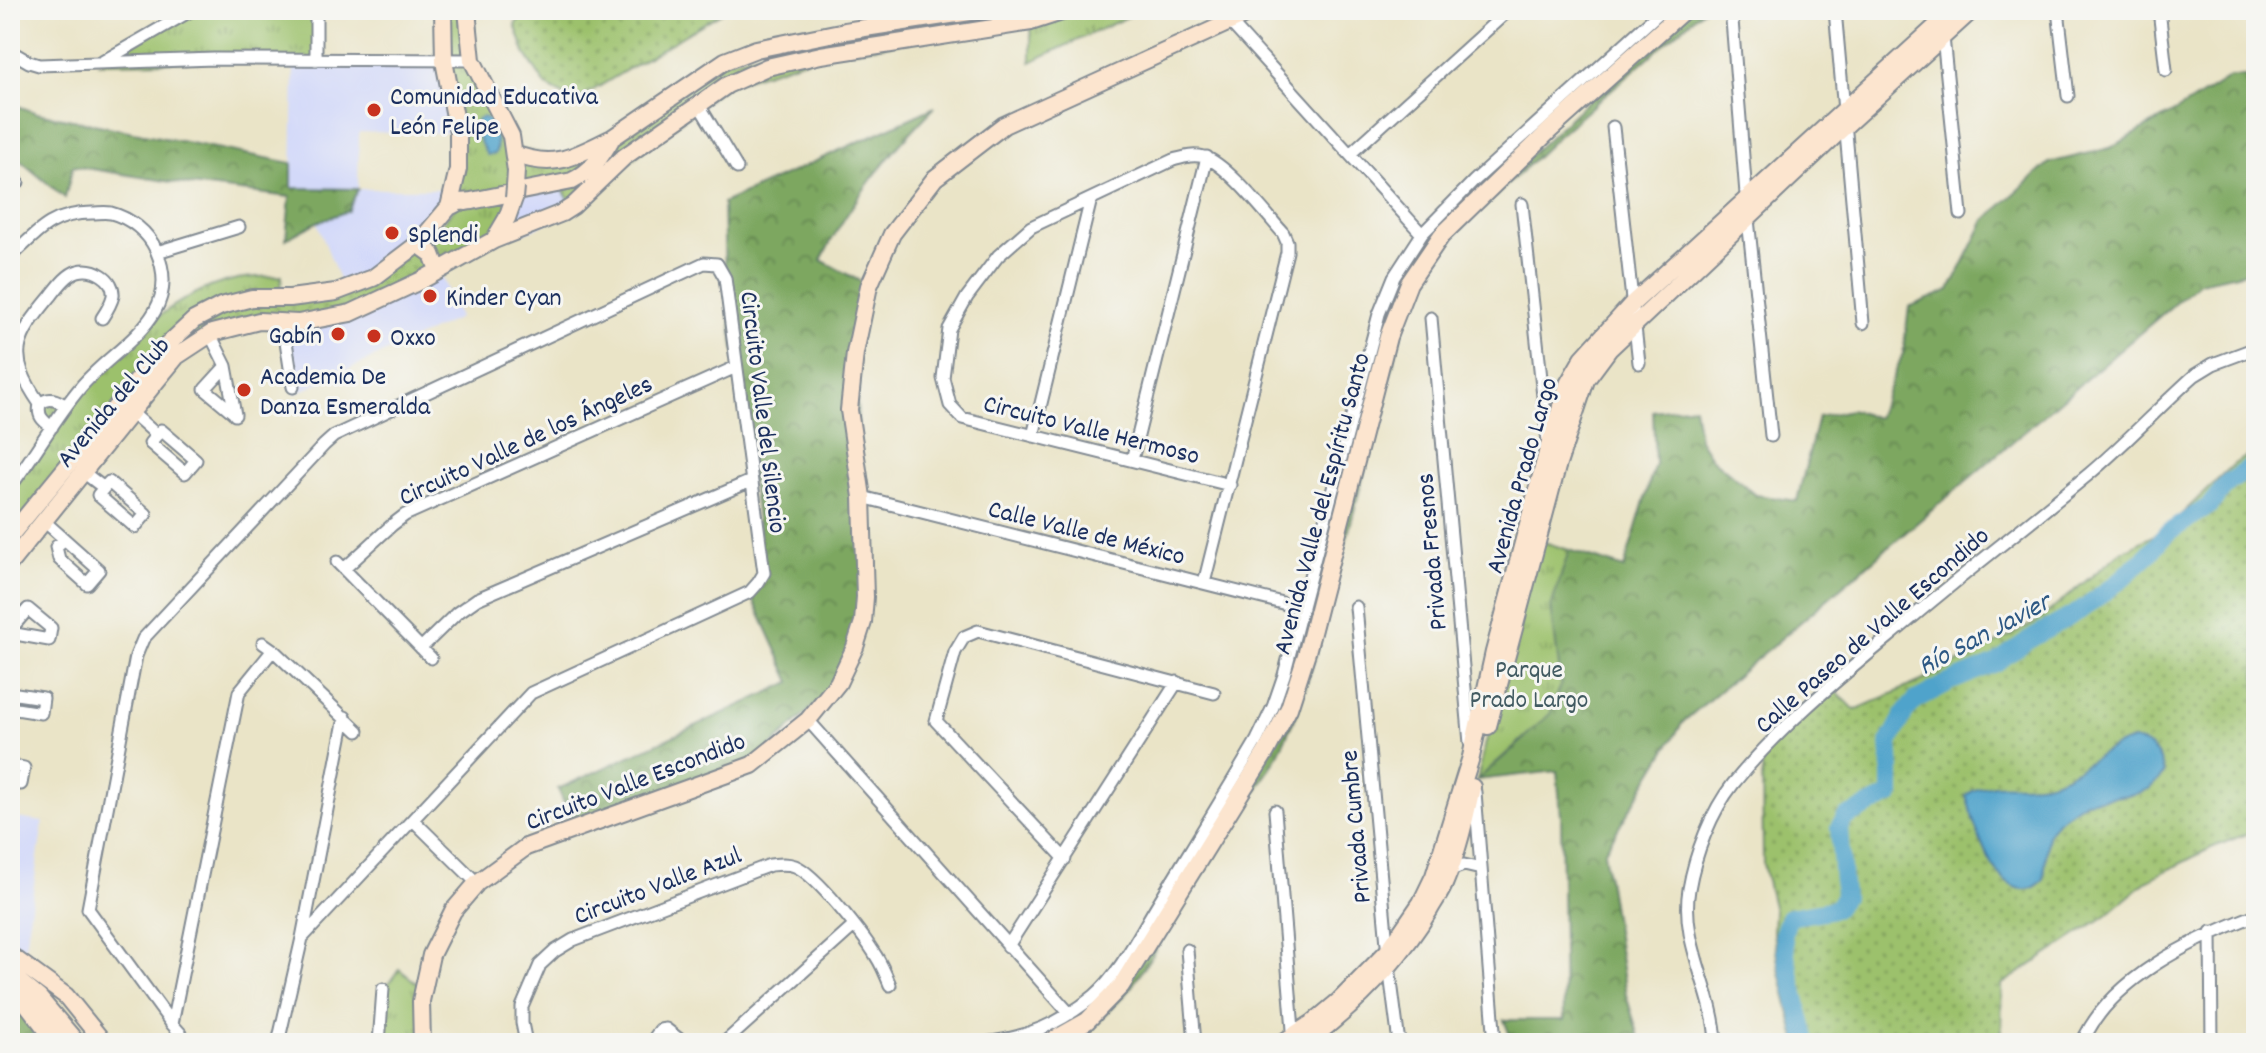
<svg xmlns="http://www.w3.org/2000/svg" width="2266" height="1053" font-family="Dekko,sans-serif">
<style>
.built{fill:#d3d9f9}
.grass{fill:url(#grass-dots);stroke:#5c7865;stroke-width:2}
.forest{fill:url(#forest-crowns);stroke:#4c6b5f;stroke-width:2}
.park{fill:url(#park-tufts);stroke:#5c7865;stroke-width:2}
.water{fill:#4fa3cb;stroke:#356994;stroke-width:2}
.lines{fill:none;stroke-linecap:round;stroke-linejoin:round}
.river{stroke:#4fa3cb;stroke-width:18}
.street-casing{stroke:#828a92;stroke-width:15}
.secondary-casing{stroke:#828a92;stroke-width:20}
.street{stroke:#fff;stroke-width:11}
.secondary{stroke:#fce5cf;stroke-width:16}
.secondary-bridge-casing{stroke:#828a92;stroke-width:20;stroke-linecap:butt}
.secondary-bridge{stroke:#fce5cf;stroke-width:16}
.poi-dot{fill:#c8321e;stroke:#f6f6f2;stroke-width:3}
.labels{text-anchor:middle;stroke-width:6;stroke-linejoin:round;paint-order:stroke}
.poi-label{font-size:26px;fill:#1b2f5e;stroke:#f6f6f2;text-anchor:start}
.street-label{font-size:26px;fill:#1b2f5e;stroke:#f6f6f2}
.park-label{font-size:26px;fill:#425b62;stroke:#f6f6f2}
.water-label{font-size:28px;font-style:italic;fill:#2d5884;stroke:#f6f6f2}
</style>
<defs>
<pattern id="grass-dots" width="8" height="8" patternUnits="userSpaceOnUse" patternTransform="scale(2)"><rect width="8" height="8" fill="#9cc16c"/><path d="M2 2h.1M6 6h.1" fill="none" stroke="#7e9d5c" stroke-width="1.8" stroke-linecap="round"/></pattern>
<pattern id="forest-crowns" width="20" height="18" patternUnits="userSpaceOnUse" patternTransform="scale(2)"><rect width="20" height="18" fill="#7da760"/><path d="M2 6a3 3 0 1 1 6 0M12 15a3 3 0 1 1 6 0" fill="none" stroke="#668852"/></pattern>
<pattern id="park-tufts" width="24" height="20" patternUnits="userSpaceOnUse" patternTransform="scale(2)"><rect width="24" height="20" fill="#9cc16c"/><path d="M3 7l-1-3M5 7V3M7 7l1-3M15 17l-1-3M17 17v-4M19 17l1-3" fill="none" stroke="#7e9d5c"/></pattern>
</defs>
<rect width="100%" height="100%" fill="#f6f6f2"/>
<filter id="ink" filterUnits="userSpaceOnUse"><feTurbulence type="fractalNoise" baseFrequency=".0125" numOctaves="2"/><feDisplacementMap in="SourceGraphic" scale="16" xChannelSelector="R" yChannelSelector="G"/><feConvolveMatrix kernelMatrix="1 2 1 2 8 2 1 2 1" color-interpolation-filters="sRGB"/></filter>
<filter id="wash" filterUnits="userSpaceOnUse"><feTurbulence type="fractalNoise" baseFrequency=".006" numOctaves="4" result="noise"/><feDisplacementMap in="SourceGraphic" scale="32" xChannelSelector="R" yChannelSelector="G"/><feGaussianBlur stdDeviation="1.8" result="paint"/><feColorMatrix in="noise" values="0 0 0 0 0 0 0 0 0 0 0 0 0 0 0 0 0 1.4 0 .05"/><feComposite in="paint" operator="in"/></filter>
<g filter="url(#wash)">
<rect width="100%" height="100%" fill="#eae4c7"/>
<path class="built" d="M294,59L444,61L458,132L435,133L359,132L358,189H454L436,224L343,290L317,222L348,211L292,188Z
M559,184L575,211L522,234L510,223L517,197Z
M439,270L459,318L295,394L280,322Z
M10,817L43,822L24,954L10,945Z"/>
<path class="grass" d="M529,10H726L575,101L546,86L525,53L515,24Z
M418,245L438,270L351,313L259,321L194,343L10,563V535L207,312L336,292Z
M2256,451V830L2211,848L2148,880L2104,917L2001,985L2002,1043H1797L1779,968L1773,933L1774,911L1763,864L1762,753L1831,686L1855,710L1926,679L2035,623L2121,552L2166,529L2234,464Z"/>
<path class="forest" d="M1684,10H1703L1558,136L1449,241L1426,268L1411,297L1316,654L1298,711L1276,759L1129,991L1092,1029L1072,1043H1048L1087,1021L1266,752L1403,289L1418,261Z
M2230,77H2256V267L2242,273L2200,282L1683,722L1604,852L1626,995L1641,1043H1513L1504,1020H1564L1561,816L1557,771L1477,780L1523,740L1561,683L1551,607L1569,550L1624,568L1655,464L1653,411L1694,406L1699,439L1711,458L1756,495L1797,501L1818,417L1850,410L1877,418L1903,353L1909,307L1950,290L1985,220L2049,163L2110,148L2183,107Z
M10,103L37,113L292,163V188L358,189L348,211L317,222L286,239L290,197L190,185L73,166L65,198L10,152Z
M935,107C888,154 851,201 821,260L869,286L855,353L865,597L838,683L752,765L575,829L558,789L791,682L750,592L764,573L725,278L723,203Z
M10,988L27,1004L35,1043H10Z"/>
<path class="park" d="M192,10H316V60L100,63Z
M443,10H467L470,51L518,149L569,158L725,61L983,10H1142L1031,62V23L821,55L727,85L573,206L559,184L517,192L501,229L438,269L424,246L459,202Z
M282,276L280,298L207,312L10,535V487L52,427L40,404L66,406C115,357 162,296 233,280C248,276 266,277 282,276Z
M1534,539L1569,550L1551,607L1561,683L1550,714L1477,780Z
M399,969L423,988L422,1043H378L381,994Z"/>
<path class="water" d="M482,117L488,119C495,129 499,143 495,154L487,155C481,143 473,133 477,120Z
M2134,740C2154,746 2160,754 2164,774L2149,789L2135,794L2085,801L2057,821L2048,834L2044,879C2038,886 2032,890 2022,889C1991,886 1973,821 1966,795C1993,777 2016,789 2045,783C2078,776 2101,747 2134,740Z"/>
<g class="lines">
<path class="river" d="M1807,1043L1787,961L1783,934L1789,917L1835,909L1844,897L1839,827L1846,817L1891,795V769L1889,743L1906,711L1916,700L1950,682L1996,663L2027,641L2078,612L2118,582L2151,552L2166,534L2209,506L2228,483L2256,464"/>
</g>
</g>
<g filter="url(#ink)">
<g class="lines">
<defs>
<path id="street" d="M1835,10L1863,323
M2058,10L2068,96
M2159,10L2166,70
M1732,20L1748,219L1771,436
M1230,22L1422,234
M1943,37L1961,214
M10,51L29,62L39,65L214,59L472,60
M316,60V10
M102,62L192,10
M699,105L737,168
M1613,127L1639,363
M1350,154L1509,10
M10,191L18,182
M1522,204L1548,442
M157,252L239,227
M10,258C37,232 52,213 92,213C98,213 105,212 111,213C130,218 148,232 156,250C186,318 114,346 80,388C54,419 35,455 10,487
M1431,318L1470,743
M280,322L285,335L293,387
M210,334L226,366L235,415
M226,366L205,389L235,414
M40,404C6,355 15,339 51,296C58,287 67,274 78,271C93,267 115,278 113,296C111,304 106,312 102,318
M131,412L157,435
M52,427C43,421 37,416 40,404C49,396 57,400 66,406
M161,430L196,460L185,473L150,443Z
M1033,436L1091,199
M1132,460L1207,157
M83,472L104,488
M109,482L146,514L135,527L98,495Z
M862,497L1302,608
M44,521L99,570L87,584L59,559L56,547L64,539
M337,562L431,658
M344,569L392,525L405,515L736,367
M1204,583L1287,252V242L1283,233C1266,214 1226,163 1204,157C1193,154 1184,157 1173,160L1031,227L998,256L967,297L949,329L943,378L950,405L962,418L1230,485
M1356,607L1389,966L1399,1043
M10,630L28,609L51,628L49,640L10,633
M263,643L273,650L358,731
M421,648L457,613L477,599L751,481
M10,693L43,698L41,713L10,708
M808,720L1070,1014
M10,765L24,768L21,784L10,782
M1475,792L1495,1043
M1275,811L1294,1042
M413,820L477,883
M1065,859L936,721L955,652L964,637L978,631L1214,693
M1450,870L1464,865L1481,869
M2211,932L2212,1043
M1008,946L1177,682
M1187,950L1195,1043
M172,1024L239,692L273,650
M189,1043L172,1024L88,909L136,656L143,639L324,445L334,436L704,263L717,264L725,278L764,573L758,583L750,592L531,693L302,938
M278,1043L302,938L345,717
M379,1043L383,989
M526,1043L522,1023V1007L540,965L555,951L573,940L770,865C779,864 787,863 795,866C816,874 864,936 876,956C882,965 886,975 890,985
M651,1043L660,1030L666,1029L684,1043
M724,1043L854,926
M984,1043C1026,1038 1060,1024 1094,996C1119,975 1139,935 1156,907C1190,851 1224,796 1257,740L1273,707L1284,675L1379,314L1394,277L1422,234L1474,181L1662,10
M1716,1043C1714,990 1680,943 1689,889C1695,854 1711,812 1733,784C1785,720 1852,668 1915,615C1972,567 2031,522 2089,474C2126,443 2159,407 2195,375L2213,364L2256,348
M2082,1043C2110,978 2194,939 2256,915"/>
<path id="secondary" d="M443,10L444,61L458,132V169L449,207
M467,10L472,60L511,136L516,171L515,187
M514,154C556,170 574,156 612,138
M466,202L572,181C592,171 601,157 612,138L725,61L756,49L845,31L983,10
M494,240L507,218L514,198
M418,244L432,254L438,270
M10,536L165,347L194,320L221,306L252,298H290L336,292L373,278L418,244L449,207L459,202L473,201
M10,563L158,379L177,356L212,333L259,321L298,323L351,313L422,280L494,240L562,213L573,206L624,157L727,85L767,67L821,55L1031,22L1068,10
M1488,726L1557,467L1586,380L1609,349L1845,126L1972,10
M10,955L66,996L104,1043
M10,974L39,998L77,1043
M10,988L27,1004L57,1043
M422,1043L421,1001L431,955L453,911L477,883L526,847L752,765L808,720L838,683L855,647L863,622L865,597L862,497L849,410L855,353L869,286L892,234L935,178L1004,125L1256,10
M1048,1043L1087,1021L1121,986L1266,752L1289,708L1307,652L1388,337L1409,283L1441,236L1550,130L1684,10
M1282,1043L1314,1022L1338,1002L1388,951L1421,903L1434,876L1471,757L1494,652L1548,449L1568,384L1583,358L1633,303L1954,10
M1305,1043C1355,1006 1398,962 1430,909C1435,900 1442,891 1445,882C1458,852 1465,819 1472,787"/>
</defs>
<use href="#street" class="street-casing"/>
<use href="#secondary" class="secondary-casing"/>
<use href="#street" class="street"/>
<use href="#secondary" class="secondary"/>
<defs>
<path id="secondary-bridge" d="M514,198L515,187"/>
</defs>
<use href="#secondary-bridge" class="secondary-bridge-casing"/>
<use href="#secondary-bridge" class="secondary-bridge"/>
</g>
</g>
<g class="poi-dot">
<circle cx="374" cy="110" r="8"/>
<circle cx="392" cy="233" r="8"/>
<circle cx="430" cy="296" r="8"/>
<circle cx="338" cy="334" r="8"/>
<circle cx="374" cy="336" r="8"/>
<circle cx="244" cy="390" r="8"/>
</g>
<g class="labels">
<g class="poi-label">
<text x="390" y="104">Comunidad Educativa<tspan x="390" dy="30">León Felipe</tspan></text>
<text x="408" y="242">Splendi</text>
<text x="446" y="305">Kinder Cyan</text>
<text x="322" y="343" text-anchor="end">Gabín</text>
<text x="390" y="345">Oxxo</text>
<text x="260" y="384">Academia De<tspan x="260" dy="30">Danza Esmeralda</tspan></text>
</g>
<g class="street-label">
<text transform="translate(112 401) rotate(-50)" y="9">Avenida del Club</text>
<text transform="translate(765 412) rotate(83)" y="9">Circuito Valle del Silencio</text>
<text transform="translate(1092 428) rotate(14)" y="9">Circuito Valle Hermoso</text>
<text transform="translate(525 439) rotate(-25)" y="9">Circuito Valle de los Ángeles</text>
<text transform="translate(1520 475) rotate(-74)" y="9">Avenida Prado Largo</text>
<text transform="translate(1320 503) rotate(-75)" y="9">Avenida Valle del Espíritu Santo</text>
<text transform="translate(1087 531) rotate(14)" y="9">Calle Valle de México</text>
<text transform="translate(1430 552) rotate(-95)" y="9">Privada Fresnos</text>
<text transform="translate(1871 629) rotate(-41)" y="9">Calle Paseo de Valle Escondido</text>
<text transform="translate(635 780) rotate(-21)" y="9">Circuito Valle Escondido</text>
<text transform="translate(1354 827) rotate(-95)" y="9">Privada Cumbre</text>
<text transform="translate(657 884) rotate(-21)" y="9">Circuito Valle Azul</text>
</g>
<g class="park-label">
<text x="1529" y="677">Parque<tspan x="1529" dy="30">Prado Largo</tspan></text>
</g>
<g class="water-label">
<text transform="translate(1983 632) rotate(-28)" y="10">Río San Javier</text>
</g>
</g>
<rect width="2266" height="1053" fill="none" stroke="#f6f6f2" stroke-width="40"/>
</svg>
